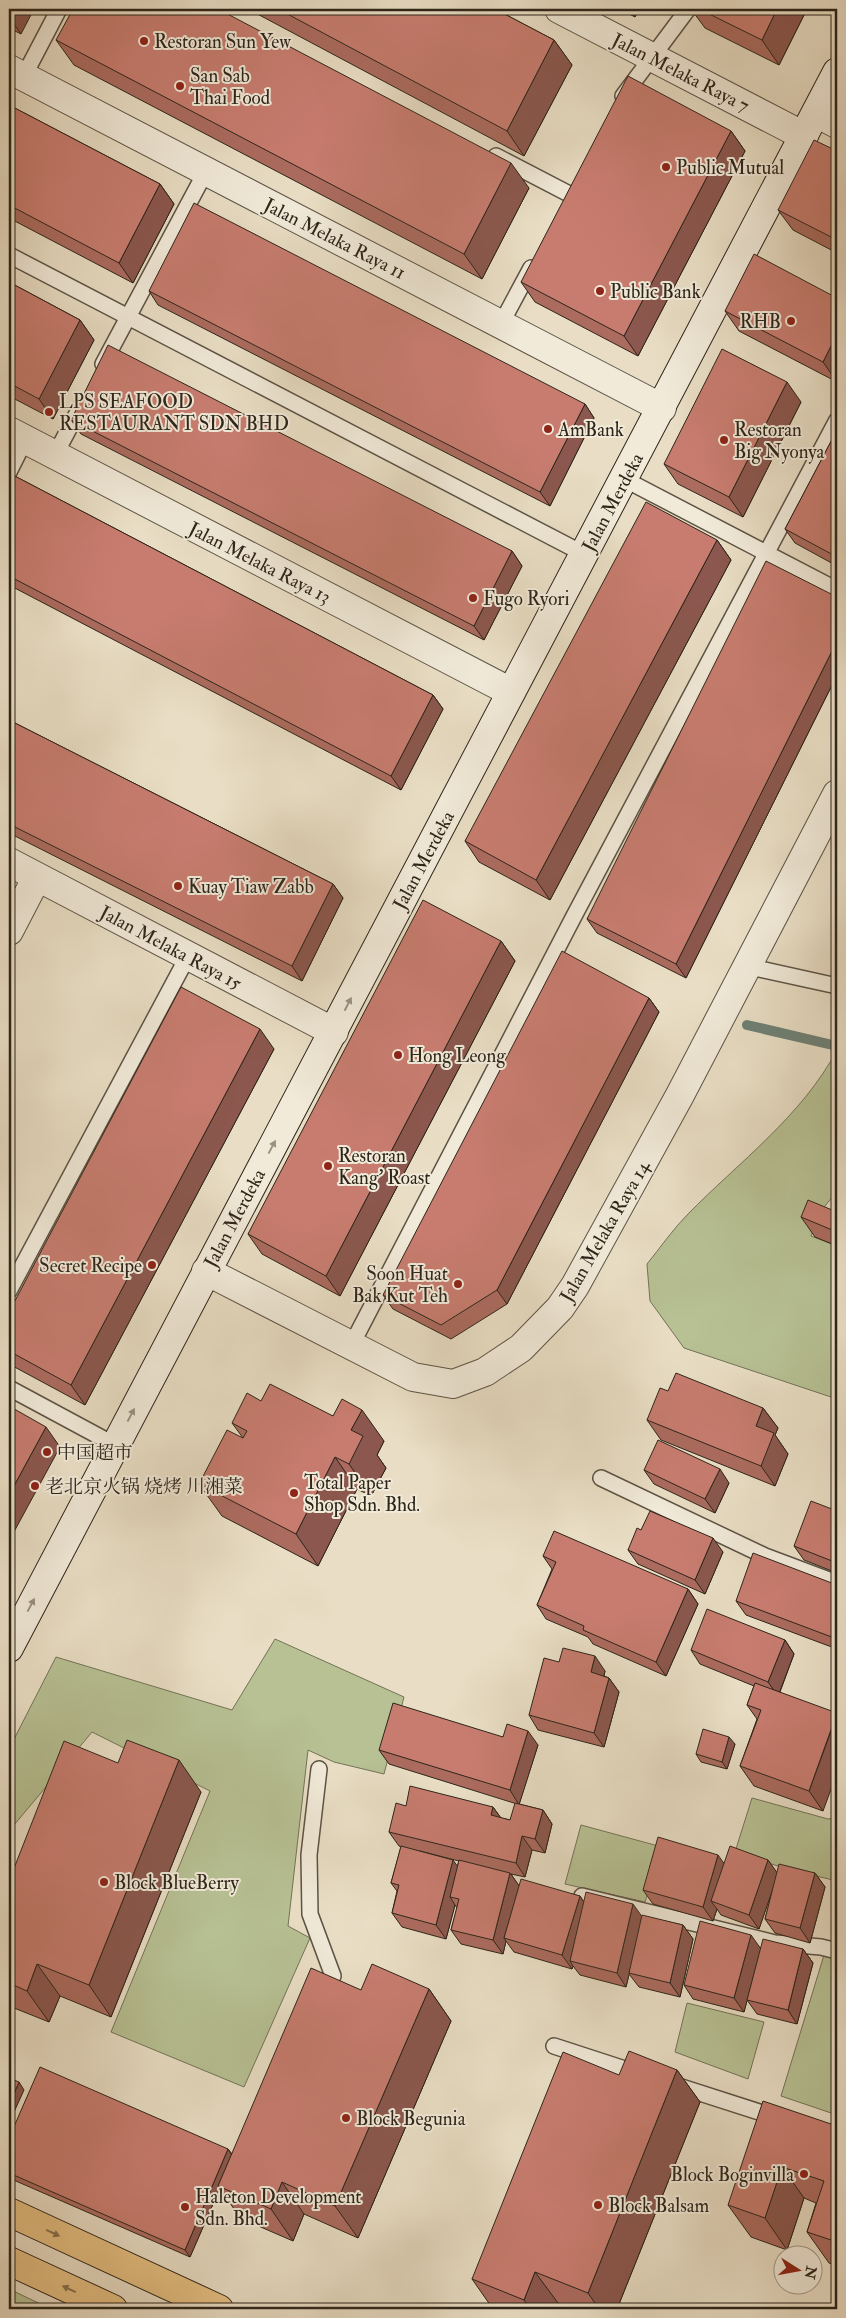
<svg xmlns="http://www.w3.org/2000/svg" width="846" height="2318" font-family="'IM FELL Double Pica','Noto Serif SC',serif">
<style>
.green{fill:#b7c194;stroke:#727357}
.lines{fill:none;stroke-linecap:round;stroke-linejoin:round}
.stream{stroke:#6d8075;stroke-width:10}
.service-casing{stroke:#5c5345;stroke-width:18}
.minor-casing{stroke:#5c5345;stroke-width:30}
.secondary-casing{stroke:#2d251a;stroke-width:30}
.primary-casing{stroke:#2d251a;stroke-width:30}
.service{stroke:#f1ead9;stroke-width:15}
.minor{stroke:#f1ead9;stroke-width:28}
.secondary{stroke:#f1ead9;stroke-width:28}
.primary{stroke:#e4bf82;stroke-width:28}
.wall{fill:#ab6b5f;stroke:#2d251a;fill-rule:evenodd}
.shaded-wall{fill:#8b574e;stroke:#2d251a}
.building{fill:#c77c6f;stroke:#2d251a}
.oneway{fill:#999183}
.oneway2{fill:#88724e}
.poi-dot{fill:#8f2418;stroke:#f1ead9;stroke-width:2}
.labels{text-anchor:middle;stroke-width:4;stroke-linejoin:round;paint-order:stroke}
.poi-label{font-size:19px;fill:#2d251a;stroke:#f1ead9;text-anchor:start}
.street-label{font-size:19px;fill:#2d251a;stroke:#f1ead9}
</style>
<rect width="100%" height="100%" fill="#e9dec5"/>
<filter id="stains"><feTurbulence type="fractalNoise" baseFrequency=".004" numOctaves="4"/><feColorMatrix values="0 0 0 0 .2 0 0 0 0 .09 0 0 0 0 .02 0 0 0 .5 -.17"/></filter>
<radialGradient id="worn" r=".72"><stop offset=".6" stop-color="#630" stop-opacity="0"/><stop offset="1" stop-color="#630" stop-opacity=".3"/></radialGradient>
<path class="green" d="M837,1050V1191L821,1211L811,1236L837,1246V1399L684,1348L650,1301L647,1264C660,1248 673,1229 688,1214C739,1162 802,1116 837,1050Z
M275,1639L404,1697L384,1774L334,1762L308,1750L288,1926L310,1938L244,2087L111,2032L210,1791L92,1732L9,1831V1749L56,1657L232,1710Z
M752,1798L828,1819L837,1818V1881L787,1869L735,1852Z
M581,1825L662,1847L645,1902L565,1884Z
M824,1955L837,1959V2115L781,2096Z
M687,2003L764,2022L748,2079L675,2052Z
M9,2289L51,2309H9Z"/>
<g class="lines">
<path class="stream" d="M747,1025L837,1046"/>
<defs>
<path id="service" d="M24,76L59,9
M623,96L688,9
M496,156L571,195
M9,255L584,554
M501,324L531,268
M103,364L206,171
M55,455L82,404
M9,472L25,440
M624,479L837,590
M746,966L837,986
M9,1291L188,956
M351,1346L573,918L837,420
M9,1388L115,1445
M601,1478L765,1556L837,1583
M319,1769L309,1855L310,1914L333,1976
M582,1896L775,1943L821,1947L837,1951
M554,2046L640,2074
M672,2084L778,2118"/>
<path id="minor" d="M559,9L804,136
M9,69L662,408
M816,113L837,124
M9,431L511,692
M9,862L334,1032
M9,931L37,877
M206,1271L413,1377L453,1384L485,1372L521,1348L560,1308L575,1286L680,1095L837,794"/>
<path id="secondary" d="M9,1648L837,72"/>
<path id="primary" d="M9,2212L219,2309
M9,2261L113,2309"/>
</defs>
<use href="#service" class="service-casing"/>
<use href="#minor" class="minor-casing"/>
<use href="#secondary" class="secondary-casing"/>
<use href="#primary" class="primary-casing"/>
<use href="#service" class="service"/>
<use href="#minor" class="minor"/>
<use href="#secondary" class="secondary"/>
<use href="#primary" class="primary"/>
</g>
<path class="wall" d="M9,9L21,34L9,28Z
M248,9H495L554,40L572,65L524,156Z
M620,9H639L635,17Z
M691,9H807L779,65L705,28Z
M56,40L529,188L482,279L74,65Z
M9,105L160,184L174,204L133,283L9,218Z
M731,131L745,151L638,356L535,302L521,282Z
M837,151V253L793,230L778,210Z
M9,282L80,320L94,340L53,419L9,396Z
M149,291L585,404L594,418L550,506L158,305Z
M837,298V382L739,331L725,311Z
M801,402L743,517L678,484L664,464Z
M71,420L512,551L522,566L484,640L81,434Z
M837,430V566L795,543L785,529Z
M9,473L433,695L443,709L401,790L9,585Z
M717,540L731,560L550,900L479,862L465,841Z
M837,597V675L686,978L597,933L587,919Z
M9,720L333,884L343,898L302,981L9,833Z
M501,941L515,961L340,1296L262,1254L248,1234Z
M649,998L659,1012L507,1304L451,1339L393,1309L383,1295Z
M274,1049L85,1405L9,1364V1312Z
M837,1212V1246L815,1237L801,1217Z
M668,1391L763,1408L778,1428L775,1435L788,1454L775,1486L661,1440L647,1420Z
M261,1401L333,1416L384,1441L377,1455L386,1468L371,1496L357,1489L318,1566L222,1516L199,1484L243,1438L232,1423Z
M644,1470L729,1483L715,1513L654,1484Z
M837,1511V1573L804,1560L794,1546Z
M641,1530L723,1552L705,1594L638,1564L628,1550Z
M543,1556L688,1589L698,1604L666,1676L593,1644L588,1637L546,1619L537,1605L552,1569Z
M837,1585V1649L746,1615L736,1601Z
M785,1640L794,1654L780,1692L823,1811L754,1786L740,1766L757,1719L747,1705L754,1686L700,1664L691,1650Z
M559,1662L605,1671L604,1676L609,1678L619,1692L604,1747L538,1730L529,1715Z
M503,1737L538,1745L519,1804L543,1810L552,1824L545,1853L532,1850L525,1877L511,1874L519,1886L580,1896L584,1902L642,1916L683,1925L693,1939L680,1997L639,1987L629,1974L626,1987L580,1975L573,1966L572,1969L514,1952L506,1941L503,1954L461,1944L451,1930L457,1908L455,1905L446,1939L402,1927L392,1913L397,1891L391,1883L401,1847L399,1846L389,1832L406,1806L493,1807L501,1818L510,1820L517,1804L389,1764L379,1750ZM420,1851L459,1861L457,1867Z
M735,1744L727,1769L701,1762L696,1754Z
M118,1763L201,1792L111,2017L60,1996L49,2022L9,2006V1881Z
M768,1860L777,1873H815L825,1887L810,1943L775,1933L765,1919L774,1885L759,1929L721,1915L717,1909L713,1921L653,1904L643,1890L724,1863Z
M760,1948L803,1949L813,1963L797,2024L757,2014L747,2000L744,2012L693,1999L684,1985Z
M429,1989L451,2021L358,2238L304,2214L293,2241L240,2218L220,2188L190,2257L9,2178V2138L228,2149L232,2154L361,1990Z
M677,2070L700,2102L617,2309H572L558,2303L555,2309H493L472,2279L619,2075Z
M837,2126V2266L829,2263L807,2232L816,2203L804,2198L787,2250L751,2237L728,2205Z"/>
<path class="shaded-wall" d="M9,9H34L21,34L9,17Z
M629,9H639L635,17Z
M777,9H807L779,65L762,40Z
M554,40L572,65L524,156L507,131Z
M731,131L745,151L638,356L624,336Z
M511,163L529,188L482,279L464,254Z
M160,184L174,204L133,283L119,263Z
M80,320L94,340L53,419L39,399Z
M837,334V382L823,362Z
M787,382L801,402L743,517L729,497Z
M585,404L594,418L550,506L540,492Z
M717,540L731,560L550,900L536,880Z
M512,551L522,566L484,640L474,626Z
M837,641V675L686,978L676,964Z
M433,695L443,709L401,790L391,776Z
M333,884L343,898L302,981L292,966Z
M501,941L515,961L340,1296L326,1276Z
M649,998L659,1012L507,1304L497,1290Z
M260,1029L274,1049L85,1405L71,1385Z
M763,1408L778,1428L775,1435L788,1454L775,1486L761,1466L756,1426Z
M362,1410L384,1441L377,1455L386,1468L371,1496L349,1464L351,1430Z
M46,1427L60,1447L9,1541V1495Z
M335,1457L357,1489L318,1566L296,1534Z
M720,1469L729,1483L715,1513L705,1499Z
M713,1538L723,1552L705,1594L695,1580Z
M688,1589L698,1604L666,1676L656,1662Z
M785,1640L794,1654L778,1696L768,1682Z
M595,1656L605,1671L601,1687L591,1672Z
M609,1678L619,1692L604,1747L594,1733Z
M837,1715V1773L823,1811L809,1791Z
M528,1731L538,1745L519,1805L510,1790Z
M729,1737L735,1744L727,1769L722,1762Z
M179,1760L201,1792L111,2017L89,1985Z
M493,1807L503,1821L491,1815Z
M543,1810L552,1824L545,1853L535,1839Z
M522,1836L532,1850L525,1877L516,1863Z
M718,1855L728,1869L711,1901L717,1909L713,1921L703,1907Z
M453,1860L463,1874L450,1897L455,1905L446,1939L436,1925Z
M768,1860L778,1874L759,1929L749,1915Z
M510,1873L520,1887L504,1938L506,1941L503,1954L493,1940Z
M815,1873L825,1887L810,1943L800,1928Z
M580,1896L589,1910L570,1961L573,1966L572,1969L562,1955Z
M633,1904L643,1918L626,1987L617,1973Z
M683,1925L693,1939L680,1997L670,1983Z
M751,1935L761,1949L744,2012L734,1998Z
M803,1949L813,1963L797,2024L788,2010Z
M37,1964L60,1996L49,2022L27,1991Z
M429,1989L451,2021L358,2238L335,2206Z
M677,2070L700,2102L617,2309H599L588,2293Z
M19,2082L24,2090L9,2123V2105Z
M228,2149L233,2157L218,2186L220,2188L190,2257L185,2250Z
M782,2167L804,2198L787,2250L765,2218Z
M282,2182L304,2214L293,2241L271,2209Z
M535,2272L558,2303L555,2309H530L524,2300Z"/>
<path class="building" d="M73,9H218L511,163L464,254L56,40Z
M278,9H495L554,40L507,131Z
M699,9H777L762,40Z
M628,76L731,131L624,336L521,282Z
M9,105L160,184L119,263L9,205Z
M814,140L837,151V240L778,210Z
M194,203L585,404L540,492L149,291Z
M754,254L837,298V334L823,362L725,311Z
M9,282L80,320L39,399L9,383Z
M108,345L512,551L474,626L71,420Z
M722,349L787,382L729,497L664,464Z
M837,430V557L785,529Z
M9,473L433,695L391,776L9,576Z
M646,502L717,540L536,880L465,841Z
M766,561L837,597V641L676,964L587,919Z
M9,720L333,884L292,966L9,824Z
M423,900L501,941L326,1276L248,1234Z
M562,951L649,998L497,1290L441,1325L383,1295Z
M181,987L260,1029L71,1385L9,1351V1312Z
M808,1200L837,1212V1232L801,1217Z
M676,1373L763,1408L756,1426L774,1433L761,1466L647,1420L660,1388L668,1391Z
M270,1384L333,1416L342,1399L362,1410L351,1430L363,1436L349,1464L335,1457L296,1534L199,1484L227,1430L243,1438L247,1431L232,1423L247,1393L261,1401Z
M9,1406L46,1427L9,1495Z
M658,1440L720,1469L705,1499L644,1470Z
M811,1501L837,1511V1563L794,1546Z
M650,1511L713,1538L695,1580L628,1550L637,1528L641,1530Z
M554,1531L688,1589L656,1662L583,1630L584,1626L537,1605L556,1562L543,1556Z
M753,1553L837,1585V1639L736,1601Z
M707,1609L785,1640L768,1682L691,1650Z
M563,1648L595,1656L591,1672L609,1678L594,1733L529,1715L544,1658L559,1662Z
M755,1683L837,1713L809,1791L740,1766L761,1710L747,1705Z
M393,1703L503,1737L507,1724L528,1731L510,1790L379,1750Z
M703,1729L729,1737L722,1762L696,1754Z
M127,1740L179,1760L89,1985L37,1964L27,1991L9,1983V1881L64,1741L118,1763Z
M410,1786L493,1807L491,1815L510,1820L515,1803L543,1810L535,1839L522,1836L516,1863L389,1832L396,1803L406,1806Z
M658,1837L718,1855L703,1907L643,1890Z
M401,1846L453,1860L436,1925L392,1913L399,1885L391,1883Z
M730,1846L768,1860L749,1915L711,1901Z
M459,1860L510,1873L493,1940L451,1930L459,1899L450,1897Z
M779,1864L815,1873L800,1928L765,1919Z
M521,1879L580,1896L562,1955L504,1938Z
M586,1892L633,1904L617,1973L570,1961Z
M642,1915L683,1925L670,1983L629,1973Z
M700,1921L751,1935L734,1998L684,1985Z
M763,1939L803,1949L788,2010L747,2000Z
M372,1964L429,1989L335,2206L282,2182L271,2209L218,2186L311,1968L361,1990Z
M629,2051L677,2070L588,2293L535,2272L524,2300L472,2279L563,2052L619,2075Z
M40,2067L228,2149L185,2250L9,2173V2138Z
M9,2078L19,2082L9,2105Z
M763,2101L837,2126V2242L807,2232L824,2181L782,2167L765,2218L728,2205Z"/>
<defs><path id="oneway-solid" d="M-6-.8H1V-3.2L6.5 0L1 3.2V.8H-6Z" transform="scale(1.25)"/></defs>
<g class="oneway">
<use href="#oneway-solid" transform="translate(348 1004) rotate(-63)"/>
<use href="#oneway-solid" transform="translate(272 1147) rotate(-62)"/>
<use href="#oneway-solid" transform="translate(131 1415) rotate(-62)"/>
<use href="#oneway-solid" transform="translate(31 1605) rotate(-62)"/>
</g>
<g class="oneway2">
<use href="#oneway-solid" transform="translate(53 2233) rotate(25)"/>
<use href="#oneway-solid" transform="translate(69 2289) rotate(-155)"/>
</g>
<g class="poi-dot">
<circle cx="144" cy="41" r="5"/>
<circle cx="180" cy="86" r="5"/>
<circle cx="666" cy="167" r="5"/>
<circle cx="600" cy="291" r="5"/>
<circle cx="791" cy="321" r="5"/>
<circle cx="49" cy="412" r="5"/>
<circle cx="548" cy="429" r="5"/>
<circle cx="724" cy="440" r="5"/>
<circle cx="473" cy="598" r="5"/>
<circle cx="178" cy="886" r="5"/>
<circle cx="398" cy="1055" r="5"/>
<circle cx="328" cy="1166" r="5"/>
<circle cx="152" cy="1265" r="5"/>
<circle cx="458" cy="1284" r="5"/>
<circle cx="47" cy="1452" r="5"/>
<circle cx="35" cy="1486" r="5"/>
<circle cx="294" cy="1493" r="5"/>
<circle cx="104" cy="1882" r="5"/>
<circle cx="346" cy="2118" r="5"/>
<circle cx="804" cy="2174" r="5"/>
<circle cx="598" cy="2205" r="5"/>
<circle cx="185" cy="2207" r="5"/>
</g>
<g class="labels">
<g class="poi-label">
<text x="154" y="48">Restoran Sun Yew</text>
<text x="190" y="82">San Sab<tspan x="190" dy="22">Thai Food</tspan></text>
<text x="676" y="174">Public Mutual</text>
<text x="610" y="298">Public Bank</text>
<text x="781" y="328" text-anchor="end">RHB</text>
<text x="59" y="408">LPS SEAFOOD<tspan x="59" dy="22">RESTAURANT SDN BHD</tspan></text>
<text x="558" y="436">AmBank</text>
<text x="734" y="436">Restoran<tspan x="734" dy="22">Big Nyonya</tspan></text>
<text x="483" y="605">Fugo Ryori</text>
<text x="188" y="893">Kuay Tiaw Zabb</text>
<text x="408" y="1062">Hong Leong</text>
<text x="338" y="1162">Restoran<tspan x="338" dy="22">Kang' Roast</tspan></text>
<text x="142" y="1272" text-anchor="end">Secret Recipe</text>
<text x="448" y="1280" text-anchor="end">Soon Huat<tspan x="448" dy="22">Bak Kut Teh</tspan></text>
<text x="57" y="1459">中国超市</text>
<text x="304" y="1489">Total Paper<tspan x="304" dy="22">Shop Sdn. Bhd.</tspan></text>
<text x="45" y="1493">老北京火锅 烧烤 川湘菜</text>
<text x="114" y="1889">Block BlueBerry</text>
<text x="356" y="2125">Block Begunia</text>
<text x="794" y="2181" text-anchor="end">Block Boginvilla</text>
<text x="195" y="2203">Haleton Development<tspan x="195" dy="22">Sdn. Bhd.</tspan></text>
<text x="608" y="2212">Block Balsam</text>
</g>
<g class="street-label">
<text transform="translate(681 72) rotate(27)" y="7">Jalan Melaka Raya 7</text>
<text transform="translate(335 238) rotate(27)" y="7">Jalan Melaka Raya 11</text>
<text transform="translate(612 502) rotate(-62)" y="7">Jalan Merdeka</text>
<text transform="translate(260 562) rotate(27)" y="7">Jalan Melaka Raya 13</text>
<text transform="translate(423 860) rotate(-62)" y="7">Jalan Merdeka</text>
<text transform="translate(171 947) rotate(28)" y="7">Jalan Melaka Raya 15</text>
<text transform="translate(234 1218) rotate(-62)" y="7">Jalan Merdeka</text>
<text transform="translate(604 1231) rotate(-60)" y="7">Jalan Melaka Raya 14</text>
</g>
</g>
<rect width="846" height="2318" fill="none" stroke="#e9dec5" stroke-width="30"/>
<rect x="10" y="10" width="826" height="2298" fill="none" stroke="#2d251a" stroke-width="2.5"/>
<rect x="15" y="15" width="816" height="2288" fill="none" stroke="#2d251a"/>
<g transform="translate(798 2270) rotate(101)"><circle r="24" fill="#f1ead9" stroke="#a39b8d"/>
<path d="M0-4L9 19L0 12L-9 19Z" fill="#8f2418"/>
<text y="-8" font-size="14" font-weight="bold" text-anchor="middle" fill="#2d251a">N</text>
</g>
<rect width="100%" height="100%" filter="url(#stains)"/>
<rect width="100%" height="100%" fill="url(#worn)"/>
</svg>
